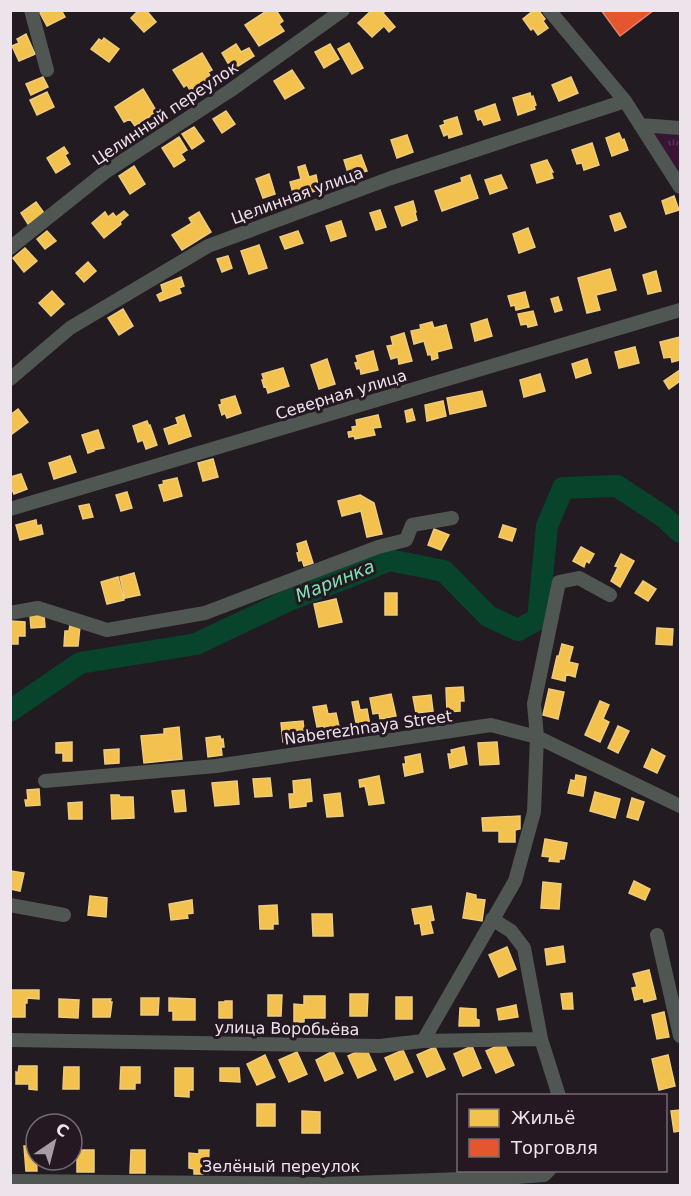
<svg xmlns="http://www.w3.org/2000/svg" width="691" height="1196" font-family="'DejaVu Sans',sans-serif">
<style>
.grass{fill:url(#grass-tufts)}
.homes{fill:#f2c14e;stroke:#f0cb7d;stroke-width:1.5}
.shops{fill:#e4572e;stroke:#e78167;stroke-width:1.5}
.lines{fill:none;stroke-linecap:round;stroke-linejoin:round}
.river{stroke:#08432c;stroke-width:22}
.minor{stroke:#505753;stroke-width:14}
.labels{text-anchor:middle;stroke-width:6;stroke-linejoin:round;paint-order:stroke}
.street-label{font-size:16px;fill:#ede3eb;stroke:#251823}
.water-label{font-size:18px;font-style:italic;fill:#7be6b1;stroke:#251823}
</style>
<defs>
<pattern id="grass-tufts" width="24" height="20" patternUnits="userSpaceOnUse" patternTransform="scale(1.5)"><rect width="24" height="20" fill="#391535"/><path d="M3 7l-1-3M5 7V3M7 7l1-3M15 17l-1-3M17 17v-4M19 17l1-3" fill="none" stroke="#563752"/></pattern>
</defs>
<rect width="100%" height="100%" fill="#221b21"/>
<path class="grass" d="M650,131L680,136V177Z"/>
<path class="homes" d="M45,10H61L65,17L47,26L40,13Z
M139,10H146L156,22L144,32L131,18Z
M268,10H276L283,21L279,24L284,31L259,46L245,25Z
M372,10H386L383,13L395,27L389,32L384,26L372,37L358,23Z
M534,10H538L545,19L543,21L548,28L538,35L533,28L531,30L523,19Z
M26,34L35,54L19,61L12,46L19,43L17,39Z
M104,38L119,49L109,62L91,49L99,39L102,41Z
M349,43L363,68L352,74L338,49Z
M236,44L241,52L249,48L254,56L232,70L222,53Z
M330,44L339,59L324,68L315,52Z
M202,53L212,70L208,72L212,79L191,92L187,85L184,87L173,70Z
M292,70L304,88L285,99L274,81Z
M43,77L48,87L31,95L26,84Z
M571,77L578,93L559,101L552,85Z
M143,89L157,112L135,126L130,119L124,122L115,107Z
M47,92L54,107L37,115L30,100Z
M530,93L531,97L533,96L536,105L534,106L535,109L518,115L513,98Z
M495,104L500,120L484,125L481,119L478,120L475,111Z
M226,111L235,124L222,133L213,119Z
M457,117L462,134L449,138L448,134L444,136L440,126L445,124L444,121Z
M194,127L204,141L192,149L182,134Z
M619,133L622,140L624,139L628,150L612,156L606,138Z
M407,135L413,152L397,158L391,140Z
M179,137L187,150L181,154L185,160L174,167L162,148Z
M592,143L599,165L584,170L582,163L577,164L572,150Z
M64,147L68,153L65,155L70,164L56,173L47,158Z
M361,155L367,171L349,176L344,160Z
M547,160L553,172H551L553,178L537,183L531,165Z
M305,165L309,177L316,175L319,190L294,197L290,182L301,179L298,167Z
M134,166L145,184L130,194L119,176Z
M269,174L275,194L263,198L256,179Z
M470,175L478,198L442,211L435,191L462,182L461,178Z
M501,175L507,188L490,194L485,180Z
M674,196L679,210L666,214L662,201Z
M413,201L416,212L415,213L417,220L402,226L395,207Z
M36,202L44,213L28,224L21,213Z
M380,210L386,227L376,230L370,213Z
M124,211L128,215L120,222L121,224L104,238L92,223L105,212L108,217L113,213L116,217Z
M199,212L211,232L182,250L172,235L192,223L189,218Z
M620,213L626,227L615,231L610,216Z
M341,221L346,236L331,241L326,226Z
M528,228L535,247L519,253L513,234Z
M47,231L56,241L45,249L37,239Z
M298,231L303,243L285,249L280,237Z
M259,245L267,268L249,274L241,251Z
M25,248L37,261L24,272L13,258Z
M228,256L232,268L222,272L217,259Z
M88,262L96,271L84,282L76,273Z
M610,269L616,290L596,295L600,310L587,313L578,278Z
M656,271L661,291L648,294L643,275Z
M181,277L184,286L179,288L181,293L160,301L157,295L163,292L161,285Z
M52,291L64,304L51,316L39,303Z
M525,292L529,307L516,310L515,305L511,306L508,296Z
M558,297L562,310L555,312L551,299Z
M123,309L133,326L119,335L108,318Z
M533,311L537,325L528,327L527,324L521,325L518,314Z
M487,319L492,336L475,341L471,324Z
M432,322L434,328L446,325L452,348L437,352L438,358L432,360L431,354L428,355L424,341L414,344L411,331L421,329L420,325Z
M404,333L412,361L399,364L398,357L391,359L387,346L393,345L391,337Z
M680,337V360L672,362L671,357L664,358L660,342Z
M635,347L639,363L619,368L615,352Z
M373,351L378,370L361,374L360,368L357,369L355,363L358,362L356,356Z
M327,359L335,384L319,389L311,365Z
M587,359L591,373L576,378L572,364Z
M283,368L289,386L268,393L266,386L264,387L262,380H264L262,374Z
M680,370V381L669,389L664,381Z
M540,374L545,391L524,397L520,380Z
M482,391L486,406L450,414L447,398Z
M235,396L241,413L227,418L225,413L222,415L219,405L222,404L221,400Z
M443,401L446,416L427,421L425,405Z
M18,409L28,422L12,434L10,432V415Z
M412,409L415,420L407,422L405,411Z
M184,415L191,436L169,444L164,429L178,424L176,418Z
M378,415L381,427L373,428L375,435L355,439L354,436L349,437L348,432L353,431L352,427L357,426L356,420Z
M147,421L149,426L150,425L157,445L146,449L143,440L138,442L133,426Z
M98,430L104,448L93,450L94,451L88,453L82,435Z
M70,456L76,472L54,479L49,463Z
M213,459L218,477L203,481L198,463Z
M21,474L27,489L14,494L10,485V477Z
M177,478L182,496L164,501L159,485L164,484L163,481Z
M127,492L132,508L121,511L116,495Z
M360,495L374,503L382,534L367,537L361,511L342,516L338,501Z
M89,504L93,517L83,519L79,506Z
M36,520L37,526L41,525L43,534L20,540L16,525Z
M503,525L516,529L512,541L499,537Z
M434,529L449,535L441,550L428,545Z
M306,541L313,563L304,566L302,560L299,561L297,553L299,552L297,544Z
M581,547L594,554L589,563L586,561L584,567L573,561Z
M621,554L634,561L620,587L611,581L618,567L615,566Z
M134,573L140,595L125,598L120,577Z
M118,577L124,600L107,604L101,582Z
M643,581L656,589L648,601L635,593Z
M385,593H397V615H385Z
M336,599L342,622L319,627L314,604Z
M44,615L45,627L31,628L30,616Z
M11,621L25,622V636H18V644H10Z
M70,625L80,626L78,646H64L65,631H69Z
M657,628L673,629L672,645L656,644Z
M562,644L573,647L569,662L578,664L575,677L566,674L565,681L552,678L557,656H559Z
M463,687L464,701H460V711L447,712L446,688Z
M549,689L564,692L558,719L543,715Z
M391,694L396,716L380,719L379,713L373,714L370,698Z
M431,695L433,711L416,713L413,697Z
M358,701L360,710L367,709L370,726L357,728L352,702Z
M600,701L609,705L603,719L609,722L600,742L585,735Z
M326,705L328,714L336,713L340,731L325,734L324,726L317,727L313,707Z
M303,721L305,740L283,742L281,723Z
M618,726L629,731L618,753L608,748Z
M179,727L182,759L144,763L141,736L164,734V729Z
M220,736L221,740L223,739L224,747H221L222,755L208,757L206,738Z
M72,742V761H63V753H56V743Z
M497,742L499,764L480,765L478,743Z
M464,747L467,764L450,768L448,754H452L451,750Z
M119,749V763L105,764L104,750Z
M652,749L665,756L657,773L644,767Z
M420,754L423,772L405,776L403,764H406L405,757Z
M576,775L586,777L583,796L568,793L571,780L575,781Z
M379,776L384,803L369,805L365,786L360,787L359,780Z
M270,778L272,796L255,797L253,779Z
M310,779L312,801L306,802V806L290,808L289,794H294L293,781Z
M237,781L239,804L215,806L212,783Z
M39,789L40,805L26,806L25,800H28L27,790Z
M184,790L186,811L175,812L172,791Z
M595,792L620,799L615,818L590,811Z
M340,793L343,816L327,817L324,795Z
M111,795H119L120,797H133L134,818L112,819Z
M632,798L644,802L638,820L627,817Z
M82,802V819H69L68,803Z
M520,816V829L515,830V842H499V831H483L482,818Z
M545,839L567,843L564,859H559V862L549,861L550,857L542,856Z
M11,871L24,873L20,891L10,889Z
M634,881L650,889L645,900L629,893Z
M543,882L561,884L559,909L541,908Z
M467,893L476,895V899L485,900L482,921L463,918Z
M90,896L107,898L106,917L88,915Z
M192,900L193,913L187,914L188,918L171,920L169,904Z
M277,905L278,924H273V929H260L259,906Z
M431,906L434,920L430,921L433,933L422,935L420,923L415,924L412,909Z
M312,914H332L333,936H313Z
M563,946L565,962L547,965L545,949Z
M507,947L516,969L499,977L489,955Z
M649,970L656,999L644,1002L643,998L635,1000L632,988L637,987L633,974Z
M11,990H39V999L27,998V1003H25V1017H10Z
M572,993L573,1009H563L561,994Z
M350,994H368L367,1016H350Z
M268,995H282L281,1016H268Z
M304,996H325V1018H304V1022H294V1004L304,1005Z
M396,997H412V1019H396Z
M141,998H159L158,1015H141Z
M169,998L195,999V1020H173V1011H169Z
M59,999L79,1000L78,1018L59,1017Z
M93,999H111L110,1002H112L110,1017H93Z
M225,1001H232V1018H219V1002H225Z
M516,1005L518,1017L499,1020L497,1009Z
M460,1008L476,1009V1019L479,1020V1026H459Z
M664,1012L669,1037L657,1039L652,1015Z
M504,1043L514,1065L496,1073L486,1051Z
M472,1046L481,1068L463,1076L454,1054Z
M435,1047L445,1069L427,1077L417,1055Z
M366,1048L376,1070L358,1078L348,1056Z
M403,1050L413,1072L395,1080L385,1058Z
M333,1051L343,1073L325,1081L316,1060Z
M297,1052L307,1074L289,1082L279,1060Z
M265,1055L275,1077L257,1085L247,1064Z
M668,1055L675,1086L659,1090L652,1059Z
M19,1066H37V1090L29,1089V1084H16V1072L18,1073Z
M64,1067H79V1089H63Z
M121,1067H140V1083H135V1089H120Z
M175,1068H193V1090H189V1097L175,1096Z
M220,1068H239L240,1082L220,1081Z
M257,1104H275V1126H257Z
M680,1110V1131L674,1132L671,1111Z
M302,1111L320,1112V1133H302Z
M24,1146H36L37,1171H26Z
M77,1150H94V1172H77Z
M131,1150H145V1173H130Z
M199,1150H209L208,1174H194V1169L189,1168V1153L199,1154Z"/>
<path class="shops" d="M601,10H654L620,36Z"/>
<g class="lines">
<path class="river" d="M10,711L80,663L196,644L287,601L356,574L389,560L444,571L488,616L518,630L538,619L547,526L563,488L617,486L664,517L680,532"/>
<path class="minor" d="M31,10L47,70
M549,10L625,101L680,187
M640,125L680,128
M10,248L104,173L231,90L343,10
M10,379L70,328L208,246L391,178L625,101
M10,509L680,310
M10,613L38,608L107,630L205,613L378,547L406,540L412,525L452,518
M45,781L216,766L491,725L537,737L680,806
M10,905L64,915
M492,919L511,931L524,948L541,1039L559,1096
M657,935L680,1036
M10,1040L380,1046L423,1041L515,881L534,812L537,737L534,704L559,582L579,578L610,595
M423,1041L541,1039
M10,1181L325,1184L517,1177L544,1175L549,1170"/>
</g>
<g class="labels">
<g class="street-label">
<text transform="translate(165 113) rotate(-34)" y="6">Целинный переулок</text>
<text transform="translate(297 195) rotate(-20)" y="6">Целинная улица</text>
<text transform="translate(341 394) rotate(-17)" y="6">Северная улица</text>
<text transform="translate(368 727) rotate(-8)" y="6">Naberezhnaya Street</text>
<text transform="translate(287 1028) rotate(1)" y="6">улица Воробьёва</text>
<text x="281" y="1172">Зелёный переулок</text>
</g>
<g class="water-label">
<text transform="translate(335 581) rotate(-22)" y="6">Маринка</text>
</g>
</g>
<rect width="691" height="1196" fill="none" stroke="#ede3eb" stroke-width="24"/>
<rect x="457" y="1094" width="210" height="78" fill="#251823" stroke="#756973" stroke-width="1.5"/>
<rect x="469" y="1109" width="30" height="18" fill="#f2c14e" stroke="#756973" stroke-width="1.5"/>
<text x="511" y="1124" font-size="18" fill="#ede3eb">Жильё</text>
<rect x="469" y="1139" width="30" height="18" fill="#e4572e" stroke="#756973" stroke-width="1.5"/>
<text x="511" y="1154" font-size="18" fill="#ede3eb">Торговля</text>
<g transform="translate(54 1142) rotate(35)"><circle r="28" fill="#251823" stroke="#756973" stroke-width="1.5"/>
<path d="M0-4.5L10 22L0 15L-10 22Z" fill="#a69da4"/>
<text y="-9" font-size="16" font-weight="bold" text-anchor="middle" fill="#ede3eb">С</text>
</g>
</svg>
